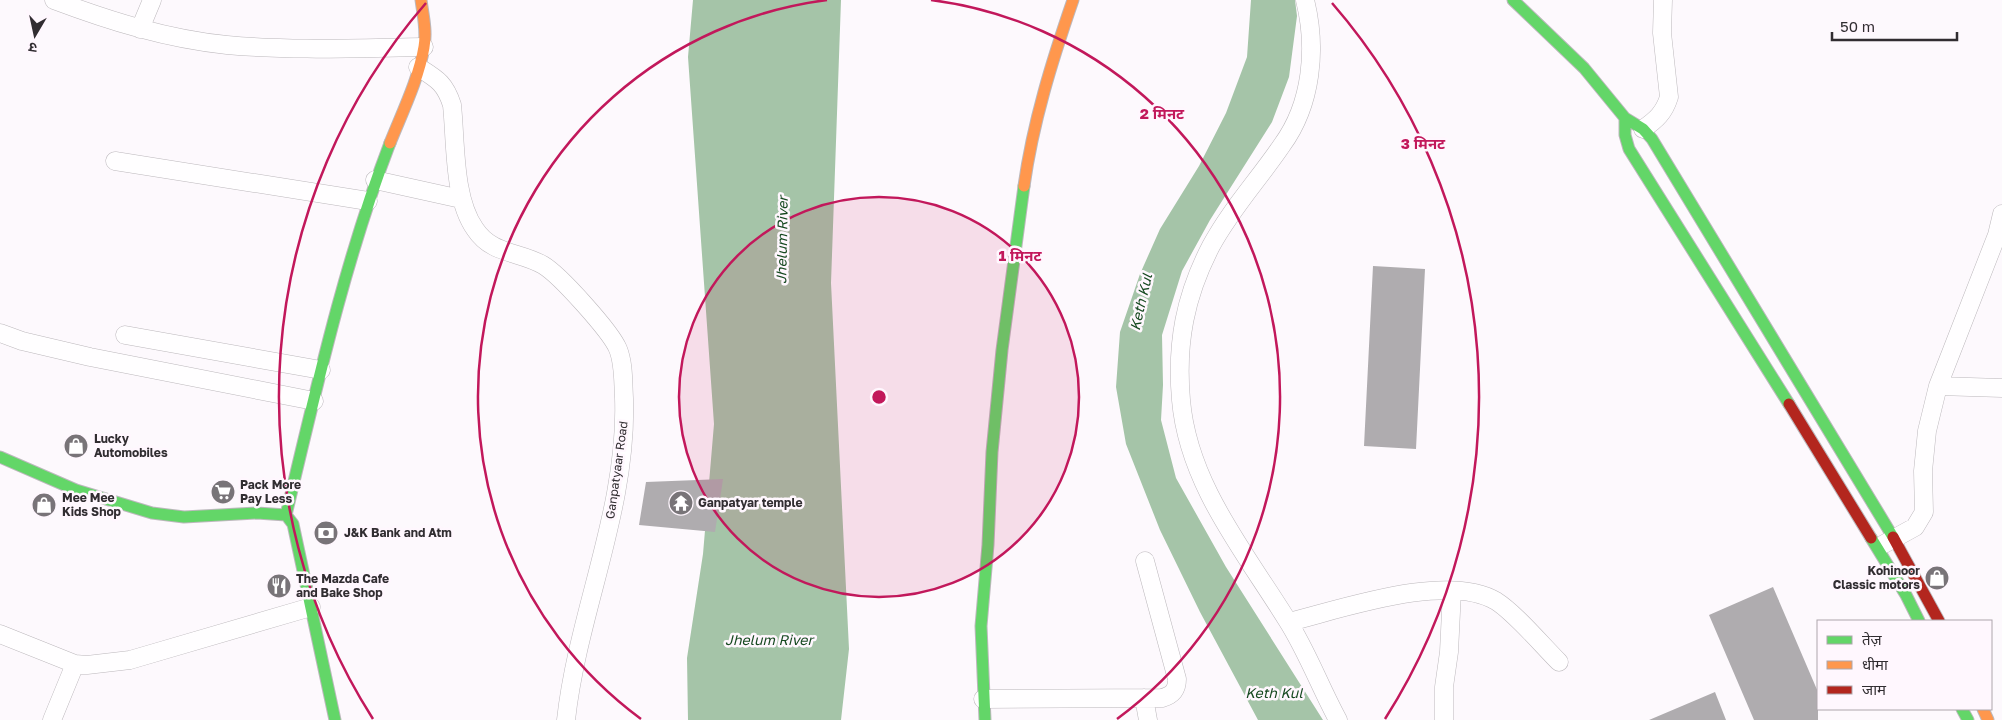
<svg xmlns="http://www.w3.org/2000/svg" width="2002" height="720" font-family="'Golos Text','Noto Sans Devanagari',sans-serif">
<style>
.water{fill:#a5c4a8}
.building{fill:#afacaf}
.lines{fill:none;stroke-linecap:round;stroke-linejoin:round}
.street-casing{stroke:#bcb8bc;stroke-width:19}
.fast-casing{stroke:#bcb8bc;stroke-width:13}
.slow-casing{stroke:#bcb8bc;stroke-width:13}
.jam-casing{stroke:#bcb8bc;stroke-width:13}
.street{stroke:#fffeff;stroke-width:18}
.fast{stroke:#63d668;stroke-width:11}
.slow{stroke:#ff974d;stroke-width:11}
.jam{stroke:#b3261e;stroke-width:11}
.ring{fill:none;stroke:#c2185b;stroke-width:2.5}
.labels{text-anchor:middle;stroke-width:5;stroke-linejoin:round;paint-order:stroke}
.poi-label{font-size:12px;font-weight:bold;fill:#312d31;stroke:#fff7fe;text-anchor:start}
.street-label{font-size:12px;fill:#312d31;stroke:#fff7fe}
.water-label{font-size:14px;font-style:italic;fill:#164920;stroke:#fff7fe}
.centre{fill:#c2185b;stroke:#fff7fe;stroke-width:2.5}
.ring-label{font-size:15px;text-anchor:middle;font-weight:bold;fill:#c2185b;stroke:#fff7fe;stroke-width:5;stroke-linejoin:round;paint-order:stroke}
</style>
<rect width="100%" height="100%" fill="#fdf9fd"/>
<path class="water" d="M693,0H841L831,283L849,649L841,720H688L687,658L703,554L714,424L688,57Z
M1251,0H1295L1297,16L1289,77L1272,122L1210,220L1182,271L1162,335L1163,385L1161,420L1176,478L1226,567L1323,720H1258L1200,612L1160,530L1126,444L1116,387L1120,332L1140,274L1160,229L1199,166L1226,113L1247,57Z"/>
<path class="building" d="M1373,266L1425,269L1416,449L1364,446Z
M723,479L715,532L639,525L646,482Z
M1773,587L1818,692V720H1754L1709,615Z
M1715,692L1726,720H1649Z"/>
<g class="lines">
<defs>
<path id="street" d="M54,0C110,21 167,39 227,45C292,51 358,48 424,47
M1305,0C1317,48 1312,104 1282,145C1259,179 1231,209 1211,246C1185,296 1176,343 1181,400C1188,484 1245,552 1287,620C1307,651 1320,687 1338,720
M140,29L152,0
M418,67C437,79 445,83 452,105C456,142 453,198 475,229C492,255 519,251 543,265C560,275 611,332 618,349C624,364 623,382 624,398C628,509 578,611 566,720
M1643,129C1656,120 1664,113 1669,97L1662,33L1663,0
M115,161L368,201
M375,180L461,199
M0,333L22,341L90,357L314,401
M125,335L321,370
M1938,386L2002,388
M1884,544L1915,527L1924,512L1923,471L1927,431L1938,386L1997,235L2002,214
M1289,622C1342,609 1447,572 1496,601C1515,613 1542,645 1559,662
M0,634L75,664L87,665L130,660L311,607
M1144,698L1148,720
M983,699L1162,698C1173,695 1177,690 1177,679L1145,561
M52,720L75,664
M1444,720V687L1449,652L1452,591"/>
<path id="fast" d="M1513,0L1584,68L1625,118L1643,129L1652,139L1893,537
M1625,118V135L1629,149L1789,404
M0,457L76,490L152,513L184,517L257,513L286,515L293,524L335,720
M286,515C316,390 344,263 390,143
M1871,538L1906,595L1919,621
M1962,709L1968,720
M985,720L981,626L988,545L992,452L1002,350L1024,186"/>
<path id="slow" d="M390,143C402,113 419,78 424,47C427,31 423,15 421,0
M1024,186C1033,122 1052,61 1073,0
M1983,709L1988,720"/>
<path id="jam" d="M1789,404L1871,538
M1893,537L1939,621"/>
</defs>
<use href="#street" class="street-casing"/>
<use href="#fast" class="fast-casing"/>
<use href="#slow" class="slow-casing"/>
<use href="#jam" class="jam-casing"/>
<use href="#street" class="street"/>
<use href="#fast" class="fast"/>
<use href="#slow" class="slow"/>
<use href="#jam" class="jam"/>
</g>
<circle cx="879" cy="397" r="200" fill="#c2185b" fill-opacity=".12"/>
<g class="ring">
<circle cx="879" cy="397" r="200"/>
<path d="M641 719A400 400 0 0 1 827 0M931 0A400 400 0 0 1 1117 719"/>
<path d="M373 719A600 600 0 0 1 426 3M1332 3A600 600 0 0 1 1385 719"/>
</g>
<defs>
<symbol id="shop-disc" viewBox="-11 -11 22 22"><circle r="9.5" fill="#787478" stroke="#fff7fe"/><path d="M-5-2.5h2.3a2.7 3.5 0 0 1 5.4 0H5L5.5 6h-11ZM-1.5-2.5h3a1.5 2.3 0 0 0-3 0Z" fill="#fff"/></symbol>
<symbol id="supermarket-disc" viewBox="-11 -11 22 22"><circle r="9.5" fill="#787478" stroke="#fff7fe"/><path d="M-6-5.5h2.5l.6 2H6L4.5 2H-2.5L-4.4-4H-6ZM-1.5 3.2a1.3 1.3 0 1 0 .1 0ZM3 3.2a1.3 1.3 0 1 0 .1 0Z" fill="#fff"/></symbol>
<symbol id="temple-disc" viewBox="-11 -11 22 22"><circle r="9.5" fill="#787478" stroke="#fff7fe"/><path d="M0-6L5-2H3V0L6.5 2.5H4V6H1.5V3h-3V6H-4V2.5H-6.5L-3 0V-2H-5Z" fill="#fff"/></symbol>
<symbol id="bank-disc" viewBox="-11 -11 22 22"><circle r="9.5" fill="#787478" stroke="#fff7fe"/><path d="M-6-4H6V4H-6ZM0-2.3a2.3 2.3 0 1 0 0 4.6a2.3 2.3 0 1 0 0-4.6Z" fill="#fff"/></symbol>
<symbol id="restaurant-disc" viewBox="-11 -11 22 22"><circle r="9.5" fill="#787478" stroke="#fff7fe"/><path d="M-5-6h1v4h1v-4h1v4h1v-4h1v5L-1.5 .5V6h-2V.5L-5-1ZM5-6V6H3V1.5H1.5Q1.5-4 5-6Z" fill="#fff"/></symbol>
</defs>
<g fill-rule="evenodd">
<use href="#shop-disc" x="62" y="432" width="28" height="28"/>
<use href="#supermarket-disc" x="209" y="478" width="28" height="28"/>
<use href="#temple-disc" x="667" y="489" width="28" height="28"/>
<use href="#shop-disc" x="30" y="491" width="28" height="28"/>
<use href="#bank-disc" x="312" y="519" width="28" height="28"/>
<use href="#shop-disc" x="1923" y="564" width="28" height="28"/>
<use href="#restaurant-disc" x="265" y="572" width="28" height="28"/>
</g>
<g class="labels">
<g class="poi-label">
<text x="94" y="443">Lucky<tspan x="94" dy="14">Automobiles</tspan></text>
<text x="240" y="489">Pack More<tspan x="240" dy="14">Pay Less</tspan></text>
<text x="62" y="502">Mee Mee<tspan x="62" dy="14">Kids Shop</tspan></text>
<text x="698" y="507">Ganpatyar temple</text>
<text x="344" y="537">J&amp;K Bank and Atm</text>
<text x="1920" y="575" text-anchor="end">Kohinoor<tspan x="1920" dy="14">Classic motors</tspan></text>
<text x="296" y="583">The Mazda Cafe<tspan x="296" dy="14">and Bake Shop</tspan></text>
</g>
<g class="street-label">
<text transform="translate(617 470) rotate(-82)" y="4">Ganpatyaar Road</text>
</g>
<g class="water-label">
<text transform="translate(782 240) rotate(-89)" y="5">Jhelum River</text>
<text transform="translate(1141 302) rotate(-77)" y="5">Keth Kul</text>
<text x="769" y="645">Jhelum River</text>
<text x="1274" y="698">Keth Kul</text>
</g>
</g>
<circle cx="879" cy="397" r="8" class="centre"/>
<g class="ring-label">
<text x="1162" y="119">2 मिनट</text>
<text x="1423" y="149">3 मिनट</text>
<text x="1020" y="261">1 मिनट</text>
</g>
<rect x="1817" y="620" width="175" height="90" fill="#fff7fe" stroke="#ada6ac"/>
<rect x="1827" y="636" width="25" height="8" fill="#63d668" stroke="#ada6ac"/>
<text x="1862" y="645" font-size="15" fill="#312d31">तेज़</text>
<rect x="1827" y="661" width="25" height="8" fill="#ff974d" stroke="#ada6ac"/>
<text x="1862" y="670" font-size="15" fill="#312d31">धीमा</text>
<rect x="1827" y="686" width="25" height="8" fill="#b3261e" stroke="#ada6ac"/>
<text x="1862" y="695" font-size="15" fill="#312d31">जाम</text>
<g transform="translate(35 35) rotate(189)" stroke="#fff7fe" stroke-width="4" paint-order="stroke">
<path d="M0-4L9 19L0 12L-9 19Z" fill="#312d31"/>
<text y="-8" font-size="14" font-weight="bold" text-anchor="middle" fill="#312d31">उ</text>
</g>
<path d="M1832 32v8h125v-8" fill="none" stroke="#312d31" stroke-width="2.5"/>
<text x="1840" y="32" font-size="15" fill="#312d31" stroke="#fff7fe" stroke-width="4" paint-order="stroke">50 m</text>
</svg>
